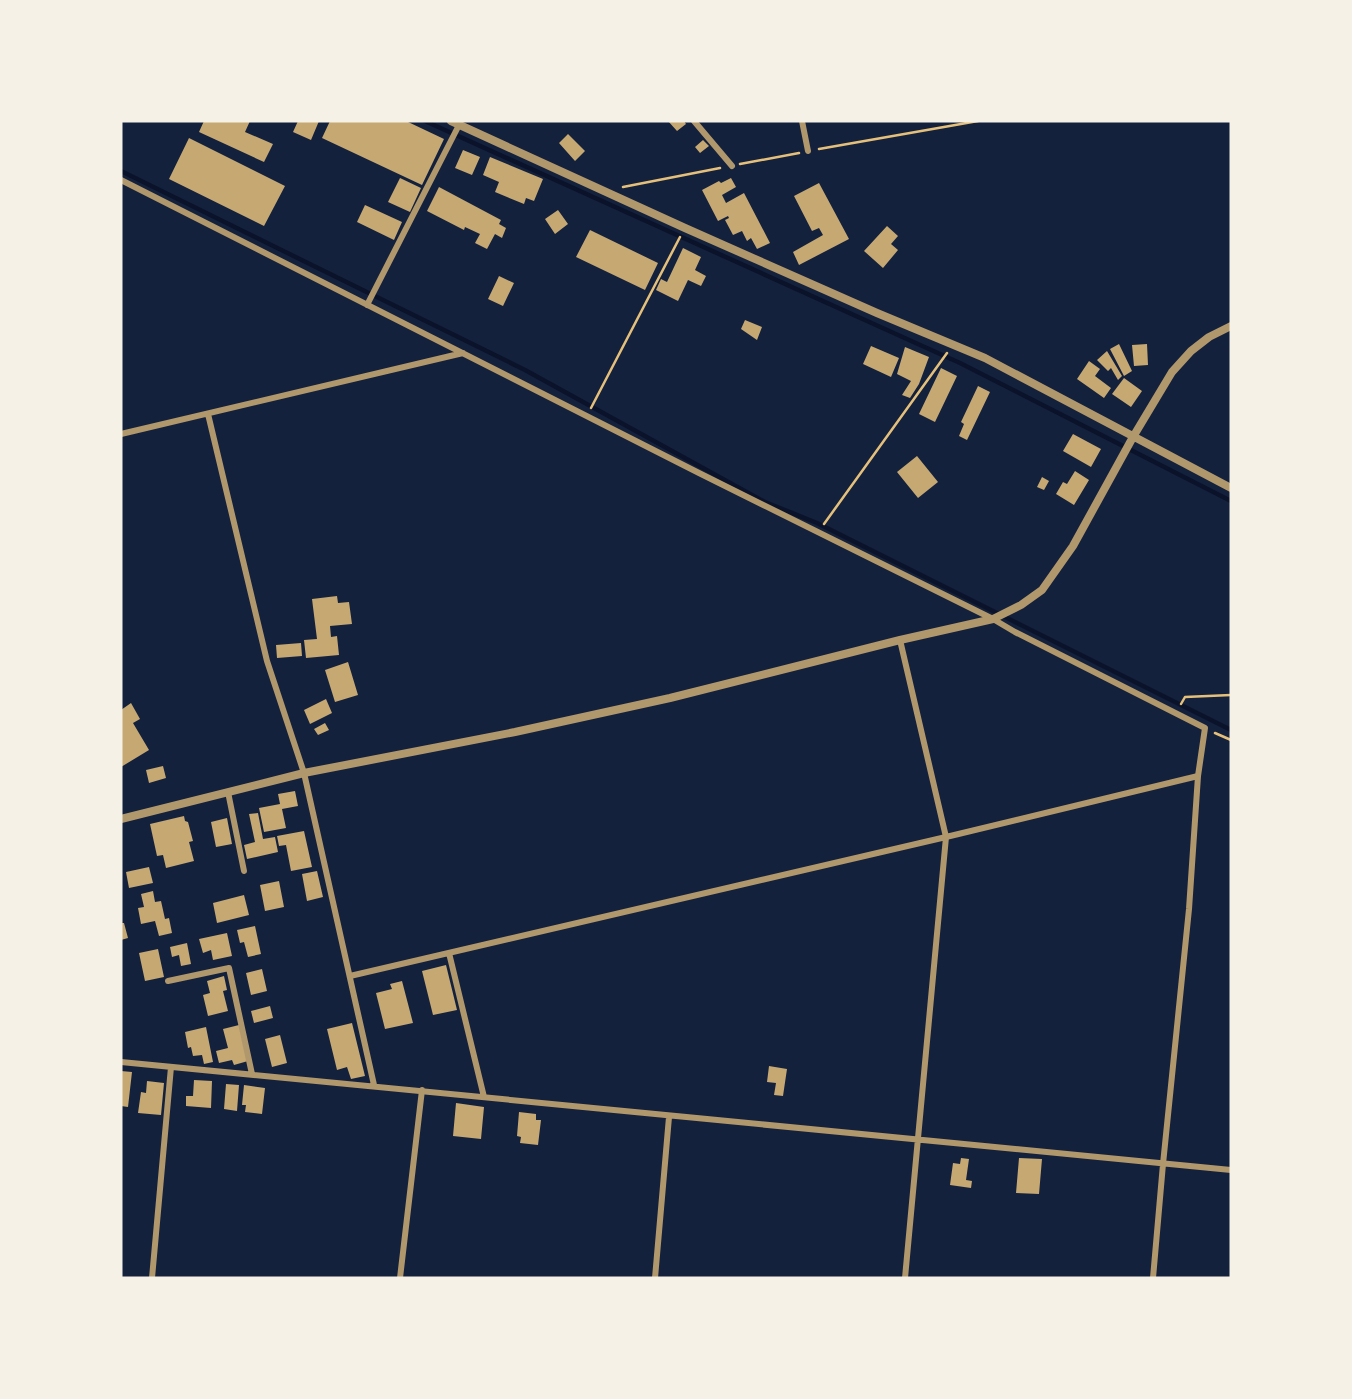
<svg xmlns="http://www.w3.org/2000/svg" width="1352" height="1399" font-family="'Source Serif 4',serif">
<style>
.lines{fill:none;stroke-linecap:round;stroke-linejoin:round}
.stream{stroke:#0b132b;stroke-width:4.5}
.building{fill:#c6a872}
.path{stroke:#e5c07b;stroke-width:2.5}
.minor{stroke:#b1986c;stroke-width:6}
.tertiary{stroke:#b1986c;stroke-width:8}
</style>
<rect width="100%" height="100%" fill="#14213d"/>
<g class="lines">
<path class="stream" d="M425,121L960,363L1231,501
M121,171L525,370L765,502L817,523L1231,730"/>
</g>
<path class="building" d="M204,121H250L245,132L273,144L264,162L199,132Z
M298,121H319L311,140L293,132Z
M330,121H406L444,139L422,185L322,138Z
M668,121H684L686,124L677,131Z
M568,134L585,151L575,161L559,143Z
M189,138L285,186L264,226L169,179Z
M703,140L709,146L700,153L695,147Z
M463,150L480,157L472,175L455,168Z
M490,157L543,179L534,201L526,198L524,204L495,192L499,182L483,175Z
M400,178L421,188L410,212L388,202Z
M731,178L736,187L722,195L726,203L744,193L770,243L757,249L751,238L747,241L742,231L733,235L725,220L729,218L728,216L718,221L702,190L719,181L721,183Z
M819,183L849,239L799,265L793,252L823,235L819,228L812,231L794,196Z
M439,187L501,220L499,224L506,228L502,238L495,234L487,249L475,243L480,234L465,227L464,230L427,211Z
M365,205L402,222L394,240L357,222Z
M558,210L568,224L555,234L545,219Z
M887,226L898,236L891,244L898,250L883,268L864,251Z
M590,230L658,263L645,290L576,257Z
M683,248L701,257L695,270L706,276L701,286L688,280L678,301L656,290L661,279L667,282Z
M499,276L514,283L503,306L488,299Z
M745,320L762,327L757,340L741,329Z
M1119,344L1132,371L1124,376L1110,349Z
M1147,344L1148,365L1134,366L1132,345Z
M871,346L899,358L891,377L863,364Z
M905,347L929,357L919,384L910,398L902,395L911,381L897,374Z
M1107,351L1122,376L1118,380L1111,368L1108,371L1097,360Z
M1089,361L1100,369L1095,376L1111,388L1104,398L1077,379Z
M941,368L957,376L935,422L919,414Z
M1124,378L1142,391L1131,407L1112,394Z
M978,386L990,392L967,440L959,436L964,424L961,422Z
M1073,434L1101,449L1091,467L1063,451Z
M917,456L938,482L918,498L897,472Z
M1075,471L1089,480L1074,505L1056,494L1063,482L1067,484Z
M1042,477L1049,481L1044,490L1037,487Z
M337,596L338,603L349,602L352,624L330,626L331,637L337,636L339,655L306,658L304,640L317,639L312,599Z
M301,643L302,656L277,658L276,645Z
M348,662L358,695L335,702L325,670Z
M326,699L332,713L310,724L304,710Z
M131,703L140,719L133,723L149,750L121,767V710Z
M325,723L329,730L318,735L314,729Z
M163,766L166,778L149,783L146,770Z
M295,791L298,806L282,809L286,828L264,832L259,808L280,804L278,794Z
M258,813L263,839L275,837L278,852L247,859L244,845L255,842L249,814Z
M184,816L185,821L188,822L193,841L189,842L194,861L166,868L163,855L157,856L150,824Z
M227,818L232,844L216,847L211,822Z
M304,831L312,867L291,871L286,845L279,846L277,836Z
M149,867L153,883L129,888L126,872Z
M317,871L323,897L307,901L302,874Z
M279,881L284,907L265,911L260,885Z
M153,891L155,902L161,901L165,919L169,918L172,933L159,936L155,921L141,924L138,908L144,907L141,894Z
M244,895L249,915L217,923L213,903Z
M121,923H124L128,938L121,940Z
M255,926L261,954L248,957L244,942L240,943L237,930Z
M227,933L232,956L213,960L211,950L203,953L199,939Z
M187,943L191,964L181,966L179,955L172,957L170,947Z
M158,949L164,977L145,981L139,953Z
M446,965L457,1010L433,1015L422,971Z
M262,969L267,991L251,995L246,973Z
M224,976L227,990L223,991L228,1011L208,1016L203,995L210,993L207,981Z
M402,981L413,1023L385,1029L376,993L392,989L390,984Z
M270,1006L273,1018L254,1023L251,1011Z
M352,1023L365,1076L351,1079L347,1067L337,1070L327,1029Z
M239,1025L248,1061L234,1065L232,1060L219,1063L216,1051L228,1048L223,1029Z
M206,1027L213,1062L204,1064L202,1055L193,1056L191,1047L188,1048L185,1032Z
M280,1035L287,1063L272,1067L265,1039Z
M769,1066L787,1069L783,1096L774,1095L776,1083L767,1082Z
M121,1071L132,1072L128,1107L121,1106Z
M194,1080L212,1081L211,1108L186,1106V1096H193Z
M147,1081L164,1083L161,1115L138,1113L141,1092L146,1093Z
M226,1084L239,1085L237,1111L224,1109Z
M244,1085L265,1088L262,1114L245,1112L246,1105H242Z
M456,1103L484,1107L481,1139L453,1136Z
M519,1112L536,1114V1120H541L538,1145L520,1143L521,1137L517,1136Z
M961,1158L969,1159L966,1180L972,1181L971,1188L950,1185L953,1163L960,1164Z
M1019,1158L1042,1159L1039,1194L1016,1193Z"/>
<g class="lines">
<path class="path" d="M819,149L978,121
M740,164L799,153
M623,187L720,168
M591,408L680,237
M824,524L947,353
M1181,704L1185,697L1231,695
M1215,733L1231,740"/>
<path class="minor" d="M694,121L732,166
M802,121L808,151
M121,180L699,473L993,619L1015,632L1205,728L1198,776L1189,909L1163,1164L1153,1278
M367,305L459,125
M208,414L267,661L304,773L374,1085
M121,434L463,353
M900,640L946,837L905,1278
M228,792L244,871
M449,953L484,1097
M350,976L946,837L1198,776
M168,981L229,968L252,1074
M121,1062C491,1095 861,1137 1231,1170
M152,1278L171,1067
M400,1278L422,1090
M655,1278L669,1117"/>
<path class="tertiary" d="M451,121L685,228L877,313L985,358L1231,488
M121,819L304,773L515,732L670,698L900,640L993,619L1021,605L1042,590L1073,546L1133,437L1172,372L1191,351L1209,337L1231,326"/>
</g>
<rect width="1352" height="1399" fill="none" stroke="#f6f1e7" stroke-width="245"/>
</svg>
